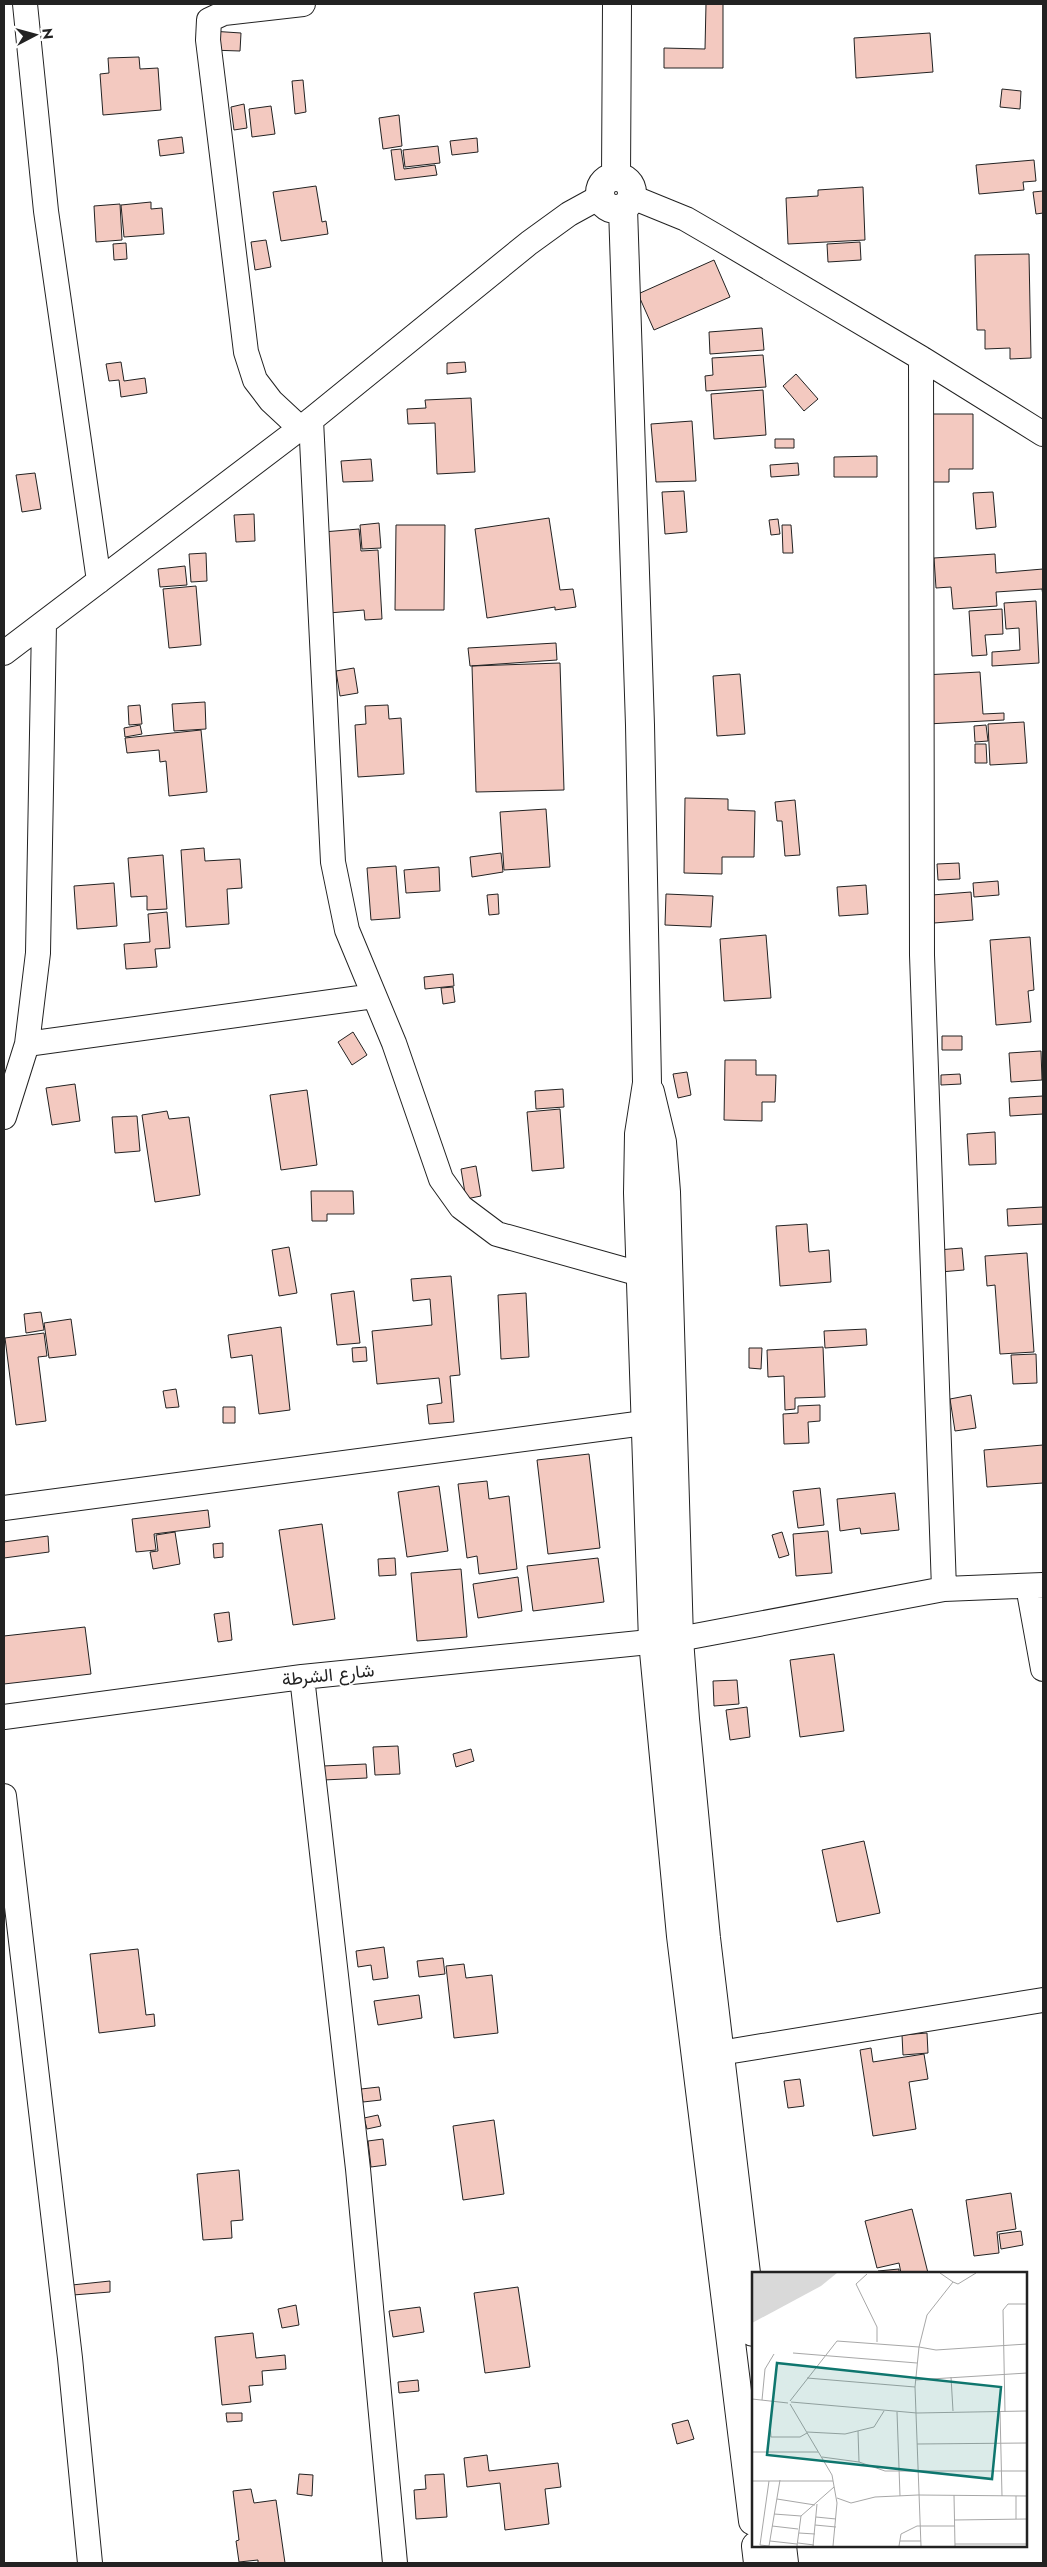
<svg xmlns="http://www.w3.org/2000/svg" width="1047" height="2567" font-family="Jost,Vazirmatn,sans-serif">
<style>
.building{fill:#f3c9c0;stroke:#222}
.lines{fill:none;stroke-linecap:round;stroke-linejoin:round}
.minor-casing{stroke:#222;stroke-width:26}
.major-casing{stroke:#222;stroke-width:30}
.minor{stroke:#fff;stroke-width:24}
.major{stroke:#fff;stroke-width:28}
.labels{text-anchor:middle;stroke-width:4;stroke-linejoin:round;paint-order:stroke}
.street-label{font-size:18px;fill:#222;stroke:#fff}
.inset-road{fill:none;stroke:#a7a7a7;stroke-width:1}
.view{fill:#0f766e;fill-opacity:0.15;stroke:#0f766e;stroke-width:2.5}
.inset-edge{fill:none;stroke:#222;stroke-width:2.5}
</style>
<rect width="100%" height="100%" fill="#fff"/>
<path class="building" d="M706,4H723V68H664V48L705,49Z
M211,31L241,33L240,51L210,50Z
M930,33L933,72L856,78L854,38Z
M139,57L140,69L158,68L161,110L103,115L100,74L109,73L108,58Z
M303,80L306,112L295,114L292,81Z
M1002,89L1021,91L1020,109L1000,107Z
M244,104L247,128L234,130L231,107Z
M271,106L275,134L252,137L249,109Z
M399,115L402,146L383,149L379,118Z
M182,137L184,153L160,156L158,140Z
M477,138L478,152L452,155L450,141Z
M438,146L440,163L405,167L403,150Z
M401,149L404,169L435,165L437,175L395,180L391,150Z
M1034,160L1036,181L1023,182L1024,190L979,194L976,165Z
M316,186L322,222L326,221L328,234L281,241L273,192Z
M863,187L865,240L788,244L786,198L818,196V190Z
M1043,191V213L1036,214L1033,192Z
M151,202V209L162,208L164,234L124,237L121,205Z
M120,204L122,240L96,242L94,206Z
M266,240L271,267L255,270L251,242Z
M860,242L861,260L828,262L827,244Z
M126,243L127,259L114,260L113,244Z
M1029,254L1031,358L1010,359V348L985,349V330H977L975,255Z
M714,260L730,297L654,330L638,294Z
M762,328L764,350L710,354L709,332Z
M763,355L766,387L706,391L705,376L713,375L712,358Z
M121,362L124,381L145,378L147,393L121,397L119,380L109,381L106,364Z
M465,362L466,372L447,374V363Z
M796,374L818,399L804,411L783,386Z
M763,390L766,435L714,439L711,394Z
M471,398L475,472L437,474L435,423L408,424L407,409L426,408L425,400Z
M923,414H973V469H949V482H923Z
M692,421L696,481L656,482L651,424Z
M775,439H794V448H775Z
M877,456V477H834V457Z
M371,459L373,481L343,482L341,461Z
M798,463L799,475L771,477L770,465Z
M35,473L41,509L22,512L16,475Z
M684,491L687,532L665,534L662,492Z
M993,492L996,527L976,529L973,493Z
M254,514L255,541L236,542L234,515Z
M549,518L560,590L573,589L576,607L555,610V607L487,618L475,529Z
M778,519L780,534L771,535L769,520Z
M379,523L381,548L362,549L360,525Z
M396,525H445L444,610H395Z
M782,525H791L793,553H783Z
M359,529L361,551L378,550L382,619L365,620L364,610L329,613L323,532Z
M206,553L207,581L191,582L189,554Z
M995,554L996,573L1043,569V596L1042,589L996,592L997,606L953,609L951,587L936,588L934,558Z
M185,566L187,585L160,587L158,569Z
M196,586L201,645L169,648L163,589Z
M1036,601L1039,663L992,666V652L1020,650L1019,628L1006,629L1004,603Z
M1002,609L1003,634L985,635L987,655L972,656L969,611Z
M556,643L557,660L470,666L468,648Z
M560,663L564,790L476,792L472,666Z
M354,668L358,693L340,696L336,671Z
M980,672L983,714L1004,713V720L927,724L924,675Z
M740,674L745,734L717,736L713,676Z
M205,702L206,729L174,731L172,704Z
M140,705L142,724L129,725L128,706Z
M388,705L389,719L401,718L404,774L358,777L355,725L366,724L365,706Z
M1024,722L1027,763L990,765L988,724Z
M140,725L142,734L125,737L124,728Z
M986,725L988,741L975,742L974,726Z
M201,730L207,792L169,796L166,761L160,762L159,750L127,753L125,738Z
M975,744H986L987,763H975Z
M685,798L728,799V810L755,811L754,857H722V874L684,873Z
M795,800L800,855L785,856L782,821H777L775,802Z
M546,809L550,867L504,870L500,812Z
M204,848L205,861L240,859L242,888L227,889L229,924L186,927L181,850Z
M501,853L503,872L472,877L470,857Z
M163,855L167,909L147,910V896L131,897L128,858Z
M959,863L960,879L938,880L937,864Z
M396,866L400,918L371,920L367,868Z
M439,867L440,891L406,893L404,870Z
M998,881L999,895L974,897L973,883Z
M114,883L117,926L77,929L74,886Z
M866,885L868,914L839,916L837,887Z
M971,892L973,920L934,923L932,895Z
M498,894L499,914L489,915L487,895Z
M666,894L713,896L711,927L665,925Z
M167,912L170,948L155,949L157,967L126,969L124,944L150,942L148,914Z
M766,935L771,998L724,1001L720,939Z
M1030,937L1034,990L1028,991L1031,1022L996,1025L990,940Z
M453,974L454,986L425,989L424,977Z
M453,987L455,1002L443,1004L441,988Z
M353,1032L367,1055L352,1065L338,1042Z
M942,1036H962V1050H942Z
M1041,1051L1042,1080L1011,1082L1009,1053Z
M725,1060H756V1075H776L775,1102H762V1121L724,1120Z
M687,1072L691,1095L678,1098L673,1074Z
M960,1074L961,1084L941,1085V1075Z
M75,1084L80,1121L52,1125L46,1088Z
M563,1089L564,1107L536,1109L535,1091Z
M307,1090L317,1165L281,1170L270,1095Z
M1043,1096V1114L1010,1116L1009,1098Z
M560,1109L564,1168L532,1171L527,1112Z
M167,1111L169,1119L189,1117L200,1195L155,1202L142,1115Z
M137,1116L140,1151L115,1153L112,1117Z
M995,1132L996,1164L969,1165L967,1134Z
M476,1166L481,1196L466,1199L461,1169Z
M311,1191H353L354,1214H327V1221H312Z
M1043,1207V1224L1008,1226L1007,1209Z
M807,1224L809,1252L829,1250L831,1282L780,1286L776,1226Z
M289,1247L297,1293L279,1296L272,1250Z
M962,1248L964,1270L940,1272L938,1250Z
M1027,1253L1034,1352L1000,1354L995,1285L987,1286L985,1256Z
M451,1276L460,1375L450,1376L454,1422L429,1424L427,1405L442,1403L439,1378L377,1384L372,1331L432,1325L430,1299L413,1301L411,1279Z
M354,1291L360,1343L337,1345L331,1294Z
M526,1293L529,1357L501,1359L498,1295Z
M41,1312L44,1330L26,1333L24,1314Z
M71,1319L76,1355L49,1358L44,1323Z
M281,1327L290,1410L259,1414L252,1355L231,1358L228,1335Z
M866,1329L867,1345L825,1348L824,1331Z
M44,1333L47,1356L38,1357L46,1421L16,1425L5,1338Z
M366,1347L367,1361L353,1362L352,1348Z
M823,1347L825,1397L795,1398V1409L785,1410L784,1376L768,1377L767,1350Z
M749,1348H762L761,1369L749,1368Z
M1036,1354L1037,1383L1013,1384L1011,1355Z
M176,1389L179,1407L166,1408L163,1391Z
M971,1395L976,1428L955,1431L950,1399Z
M820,1405V1421L808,1422L809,1443L784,1444L783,1414L798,1413V1406Z
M223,1407H235V1423H223Z
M1043,1445V1483L987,1487L984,1450Z
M589,1454L600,1548L548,1554L537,1460Z
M487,1481L489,1499L509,1496L517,1569L479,1574L477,1556L467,1558L458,1484Z
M439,1486L448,1551L407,1557L398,1492Z
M820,1488L824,1525L798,1528L793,1491Z
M895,1493L899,1530L861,1534L860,1528L840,1531L837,1499Z
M208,1510L210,1527L154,1534L156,1550L136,1552L132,1519Z
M322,1524L335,1619L293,1625L279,1530Z
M828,1531L832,1573L796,1576L793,1534Z
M175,1532L180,1564L153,1569L150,1552L158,1551L156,1535Z
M782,1532L789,1555L779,1558L772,1535Z
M48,1536L49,1552L4,1558V1542Z
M223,1543V1557L214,1558L213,1544Z
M395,1558L396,1575L379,1576L378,1559Z
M598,1558L604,1602L533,1611L527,1566Z
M461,1569L467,1637L417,1641L411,1573Z
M518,1577L522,1611L478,1618L473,1584Z
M229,1612L232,1640L218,1642L214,1614Z
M85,1627L91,1674L4,1684V1636Z
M834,1654L844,1731L800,1737L790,1660Z
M737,1680L739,1704L714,1706L713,1681Z
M747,1707L750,1737L730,1740L726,1710Z
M398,1746L400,1774L375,1775L373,1747Z
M471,1749L474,1761L456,1767L453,1754Z
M366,1764L367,1778L323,1780V1766Z
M864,1841L880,1913L837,1922L822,1850Z
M384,1947L388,1978L373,1980L371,1965L358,1967L356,1951Z
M138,1949L146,2015L154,2014L155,2026L99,2033L90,1954Z
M443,1958L445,1974L419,1977L417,1961Z
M464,1964L466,1978L492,1975L498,2033L454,2038L446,1966Z
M419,1995L422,2018L378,2025L374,2001Z
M927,2033L928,2053L903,2055L902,2035Z
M871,2048L873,2062L924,2054L928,2079L909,2082L916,2129L873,2136L860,2050Z
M800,2079L804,2106L788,2108L784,2081Z
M379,2087L381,2100L363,2102L361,2089Z
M378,2115L381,2126L367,2129L364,2118Z
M494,2120L504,2194L463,2200L453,2126Z
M383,2139L386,2165L371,2167L368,2141Z
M239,2170L243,2220L231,2221L232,2238L203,2240L197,2174Z
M1011,2193L1016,2229L997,2232L999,2253L974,2256L966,2200Z
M912,2209L928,2273H901L899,2263L877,2268L865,2221Z
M1021,2231L1023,2245L1001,2249L999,2234Z
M899,2269V2273H878V2271Z
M110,2281V2292L73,2295L72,2285Z
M518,2287L530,2367L485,2373L474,2293Z
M296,2305L299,2325L282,2328L278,2309Z
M420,2307L424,2332L393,2337L389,2311Z
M253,2333L256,2358L285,2355L286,2369L262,2371L263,2385L249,2386L251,2402L222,2405L215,2337Z
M418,2380L419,2391L399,2393L398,2382Z
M226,2413H242V2421L227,2422Z
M688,2420L694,2439L677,2444L672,2424Z
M487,2455L489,2471L558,2463L561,2487L545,2489L549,2524L505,2530L500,2483L467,2487L464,2458Z
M299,2474L313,2475L312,2496L297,2494Z
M444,2474L447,2517L416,2519L414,2490L426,2489L425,2475Z
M251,2489L254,2503L276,2500L285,2563H258V2560L239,2562L236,2541L239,2540L233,2491Z"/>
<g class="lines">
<defs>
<path id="minor" d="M25,4L46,211L99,581
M632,197L686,219L717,237L921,358L1043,434
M921,358L922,955L944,1589
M311,420L333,862L347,930L394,1043L441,1179L461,1207L497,1234L640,1274
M300,428L271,401L255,380L246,352L208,40L209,20L224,13L303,4
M4,653L311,420L529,243L569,214L600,197
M27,1044L374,996
M4,1117L27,1044L38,953L44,624
M4,1508L644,1423
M1028,1586L1043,1669
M302,1677L358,2169L395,2563
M4,1717L302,1677L679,1639L944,1589L1043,1585
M4,1796L70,2358L90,2563
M720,2053L1043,2000"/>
<path id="major" d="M600 193a16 16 0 1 1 32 0a16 16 0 1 1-32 0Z
M616,177L617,4
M623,208L640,725L647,1083L639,1134L638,1193L653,1641L681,1936L753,2521
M650,1092L662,1142L666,1192L679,1639L685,1719L706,1938L753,2332
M756,2546L758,2563
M782,2546L784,2563"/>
</defs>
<use href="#minor" class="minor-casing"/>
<use href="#major" class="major-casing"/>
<use href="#minor" class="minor"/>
<use href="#major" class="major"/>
</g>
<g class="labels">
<g class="street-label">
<text transform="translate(328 1675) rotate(-6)" y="6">شارع الشرطة</text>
</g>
</g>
<g transform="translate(752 2272)">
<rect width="275" height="275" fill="#fff"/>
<path d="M0,1H85L69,14L0,51Z" fill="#d9d9d9"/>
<path class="inset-road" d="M188,1L201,10L175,43L167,75L184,78L275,72M115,2L104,12L125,55V70M201,10L206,12L224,1M41,81L165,91M199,105L201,139M55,106L163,115M163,108L275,101M0,127L36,131M10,128L13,97L22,82M38,129L85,69L167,75L163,115L169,274M39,130L165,141L275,139M38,132L80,203L85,231L81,274M248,139L250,224M145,140L148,224M253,140L251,38L256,32H275M18,152L19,165H48L55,161M106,159L107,190M55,160L93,162L122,155L132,139M165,172L275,171M0,180H66M70,185L107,190L133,199H275M0,209H81M17,209L8,273L17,274M202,223L203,274M264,224V247M85,226L99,231L123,225L166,223L275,224M25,227L63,233M22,242L49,244L82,215M64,245L84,247M202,248L275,247M63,253L84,255M20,254L46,257M47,261L63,262M18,269L45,272M148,269H169M46,271L62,273M203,272H275M17,274L28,208M45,274L49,244M61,274L65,232M147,274L149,262L165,254H203"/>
<path class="view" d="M25,91L249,115L240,207L15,183Z"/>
<rect width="275" height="275" class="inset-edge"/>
</g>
<rect width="1047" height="2567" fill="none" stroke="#222222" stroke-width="10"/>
<g transform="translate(35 35) rotate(84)" stroke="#ffffff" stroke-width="4" paint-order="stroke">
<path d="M0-4L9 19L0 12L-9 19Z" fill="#222222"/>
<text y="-8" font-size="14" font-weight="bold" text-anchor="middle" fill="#222222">N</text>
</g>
</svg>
